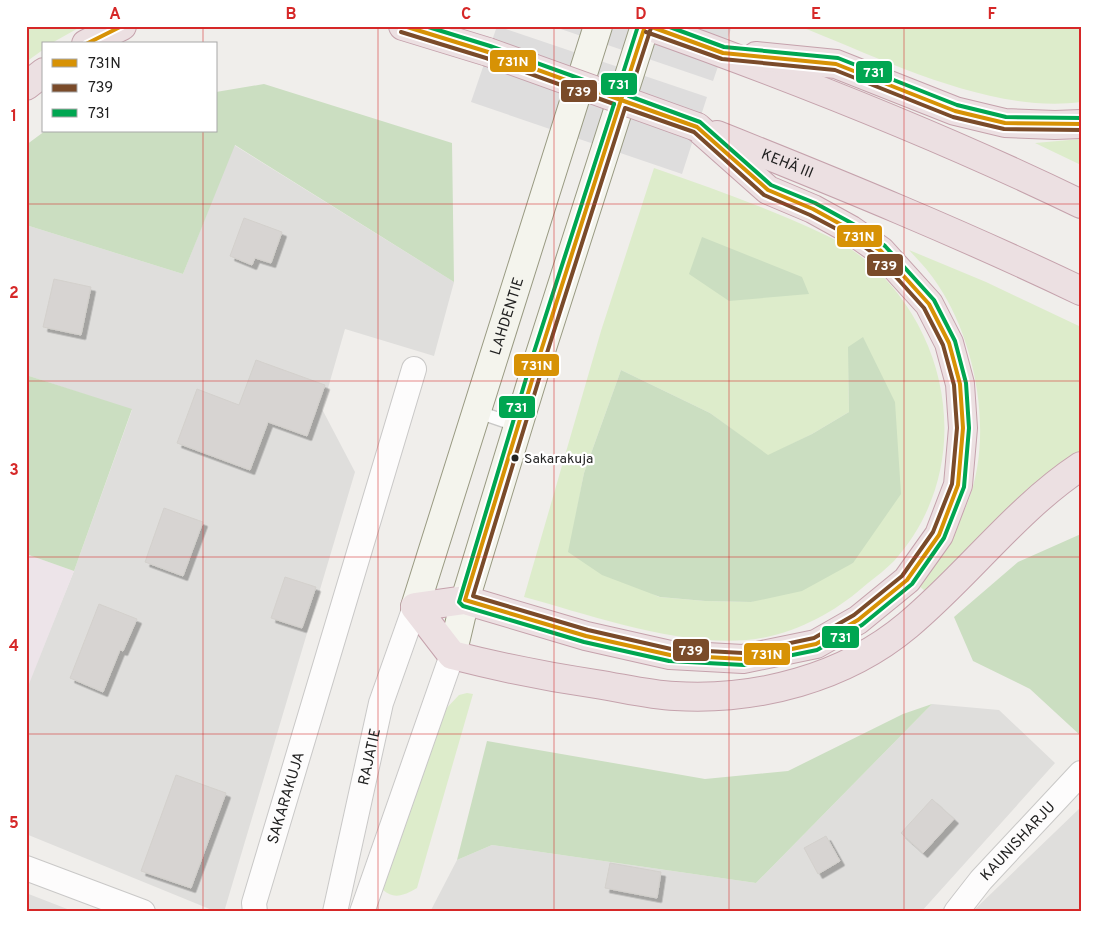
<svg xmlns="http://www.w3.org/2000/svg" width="1107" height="938" font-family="Overpass,sans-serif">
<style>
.residential{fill:#dfdedc}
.industrial{fill:#ede4e9}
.grass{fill:#ddeccb;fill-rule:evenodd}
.forest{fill:#cbdec1}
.pier{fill:#dedddd}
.building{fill:#d7d4d2;stroke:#d3d0cc;filter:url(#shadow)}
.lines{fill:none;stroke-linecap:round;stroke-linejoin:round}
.lane-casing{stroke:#c9c8c7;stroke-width:15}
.street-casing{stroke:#c9c8c7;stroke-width:26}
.secondary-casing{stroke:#999a82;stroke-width:30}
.highway-casing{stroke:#c5a2ac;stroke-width:30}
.lane{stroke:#fdfcfc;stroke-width:12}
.street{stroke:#fdfcfc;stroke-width:24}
.secondary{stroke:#f4f4ed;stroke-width:28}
.highway{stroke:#ece0e2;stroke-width:28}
.highway-bridge-casing{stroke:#c5a2ac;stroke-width:30;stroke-linecap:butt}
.highway-bridge{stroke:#ece0e2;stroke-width:28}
.bus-1-casing{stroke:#fff;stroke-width:8}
.bus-2-casing{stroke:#fff;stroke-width:8}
.bus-3-casing{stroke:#fff;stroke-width:8}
.bus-1{stroke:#d79205;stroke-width:4}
.bus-2{stroke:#7a4b2a;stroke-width:4}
.bus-3{stroke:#00a651;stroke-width:4}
.grid{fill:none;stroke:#d62828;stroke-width:1;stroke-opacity:0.55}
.bus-dot{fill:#222;stroke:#fff;stroke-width:2}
.labels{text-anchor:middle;stroke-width:4.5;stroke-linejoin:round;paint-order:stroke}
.bus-label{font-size:14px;fill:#222;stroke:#fff;text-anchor:start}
.street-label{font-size:15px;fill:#222;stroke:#fff}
.line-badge{stroke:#fff;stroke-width:2}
.badge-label{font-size:14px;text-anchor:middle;font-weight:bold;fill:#fff}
.neatline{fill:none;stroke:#d62828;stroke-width:2}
.grid-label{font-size:16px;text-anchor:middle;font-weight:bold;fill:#d62828}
</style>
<defs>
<filter id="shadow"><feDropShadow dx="4.5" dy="4.5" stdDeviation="0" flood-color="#0004"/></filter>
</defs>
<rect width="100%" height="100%" fill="#f0eeeb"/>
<path class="residential" d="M234,145L454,282L434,356L345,329L322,409L355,472L224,912H217L26,834V689L74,571L132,410L26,375V225L183,274Z
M932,704L999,710L1055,763L921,912H430L457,860L492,845L756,883Z
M1081,807V912H972Z
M26,893L75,912H26Z"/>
<path class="industrial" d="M26,554L74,571L27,689H26Z"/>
<path class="grass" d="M26,26H82L50,44H44V49L26,62Z
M799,26H1081V102C990,114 883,59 799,26Z
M1081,139V165L1035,143Z
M654,168C700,184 745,200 790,219C815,230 842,241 863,258C954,332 975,471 894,561C886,569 877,576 868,583C840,608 808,627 771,636C698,654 595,616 524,597L601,331ZM848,347L853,563L751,602L705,601L659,597L569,552L584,473L621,370L710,413L768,456L812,434L849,412Z
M909,250L986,282L1081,327V455L1014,503L925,591L918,585C936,559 955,533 967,504C994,438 977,343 938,285C930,272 919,261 909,250Z
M467,693L473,694L417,888C405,895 394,900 383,890L385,880L440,715L459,695Z"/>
<path class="forest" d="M264,84L452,143L454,282L235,145L183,274L26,225V145L45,131H216V92Z
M702,237L802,277L809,294L729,301L689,274Z
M863,337L895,402L901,494L853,563L802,591L751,602L705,601L660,597L602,575L568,552L584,473L621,370L710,413L768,455L812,434L849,412L848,347Z
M26,375L132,409L74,571L26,554Z
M1081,534V736L1030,689L973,661L954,617L1018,562Z
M932,704L756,883L492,845L457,860L487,741L705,779L788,771L903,714Z"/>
<path class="pier" d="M497,26L707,97L682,174L471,102Z
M552,26H732L713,81Z"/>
<path class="building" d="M244,218L282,232L271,263L255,258L252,265L230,256Z
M54,279L91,287L81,335L43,327Z
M256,360L325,385L307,436L268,422L250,470L177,443L197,389L239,405Z
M164,508L203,522L183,576L145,562Z
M285,577L316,587L302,628L271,618Z
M99,604L137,619L123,651L120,650L103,692L70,678Z
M176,775L226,793L191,888L141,871Z
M932,799L954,819L923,853L901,833Z
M826,836L840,861L818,874L804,848Z
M610,863L661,872L657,898L605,888Z"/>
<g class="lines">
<defs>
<path id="lane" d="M475,411L519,426"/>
<g id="street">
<path d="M26,868L143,912"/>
<path id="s1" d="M255,912L254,903L414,369"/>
<path id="s2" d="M335,912L381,703L415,607"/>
<path d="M362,912L452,655"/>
<path id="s3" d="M956,912L981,880L1081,773"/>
</g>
<g id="secondary">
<path id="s4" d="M415,607L598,26"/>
<path d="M452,655L465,600L540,354L645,26"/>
</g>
<g id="highway">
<path d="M403,26L488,52"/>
<path d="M648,26C794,78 941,136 1081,204"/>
<path d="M86,44L122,26"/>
<path d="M756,56L836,64L955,111L1005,123L1055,125L1081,124"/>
<path d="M26,86L44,72"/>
<path d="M697,127L768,190L813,209L851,230L881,251L929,304L949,343L960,384L963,428L958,485L939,535L907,580L858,620L816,644L743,659L670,655L586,636L465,600L415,607L452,655C499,667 548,677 596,684C622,688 649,695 675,696C757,701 845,678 908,625C968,575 1016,509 1081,466"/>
<path id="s5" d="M717,135C840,184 962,234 1081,291"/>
</g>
</defs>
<use href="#lane" class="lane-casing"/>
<use href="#street" class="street-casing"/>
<use href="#secondary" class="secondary-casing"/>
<use href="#highway" class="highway-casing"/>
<use href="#lane" class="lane"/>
<use href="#street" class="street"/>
<use href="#secondary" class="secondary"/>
<use href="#highway" class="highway"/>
<defs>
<path id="highway-bridge" d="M488,52L697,127"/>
</defs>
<use href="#highway-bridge" class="highway-bridge-casing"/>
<use href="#highway-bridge" class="highway-bridge"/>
<defs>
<path id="bus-1" d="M404,26L488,52L621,100
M649,26L723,53L836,64L955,111L1005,123L1081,124
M86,44L122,26
M621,100L697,127L768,190L813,209L851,230L881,251L929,304L949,343L960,384L963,428L958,485L939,535L907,580L858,620L816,644L743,659L670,655L586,636L465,600L540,354Z
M621,100L645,26"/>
<path id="bus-2" d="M401,32L486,58L614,104
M646,32L722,59L835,70L953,117L1004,129L1081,130
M629,96L651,28
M625,108L694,132L764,195L810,215L848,235L877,256L924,308L943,345L954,385L957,428L952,484L933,532L902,576L854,615L814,638L743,653L671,649L588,630L473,596L546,356Z"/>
<path id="bus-3" d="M425,26L490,46L617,92L638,26
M667,26L724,47L838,58L957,105L1006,117L1081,118
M614,104L534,352L459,602L463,606L584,642L669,661L744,665L817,650L862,625L912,584L944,538L964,487L969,428L966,383L955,341L934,300L885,246L855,225L815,203L771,185L700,122L629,96"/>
</defs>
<use href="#bus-1" class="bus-1-casing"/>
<use href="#bus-2" class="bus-2-casing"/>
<use href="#bus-3" class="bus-3-casing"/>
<use href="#bus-1" class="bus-1"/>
<use href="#bus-2" class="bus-2"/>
<use href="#bus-3" class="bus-3"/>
</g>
<path class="grid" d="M203,26V44M378,26V912M554,26V912M729,26V912M904,26V912M203,131V912M26,204H1081M26,381H1081M26,557H1081M26,734H1081"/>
<circle class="bus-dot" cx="515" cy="458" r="4.5"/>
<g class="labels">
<g class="bus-label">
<text x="524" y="463">Sakarakuja</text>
</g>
<g class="street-label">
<text dy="5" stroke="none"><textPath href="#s5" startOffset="76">KEHÄ III</textPath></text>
<text dy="5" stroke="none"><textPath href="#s4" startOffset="305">LAHDENTIE</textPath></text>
<text dy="5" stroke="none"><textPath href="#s2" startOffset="159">RAJATIE</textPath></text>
<text dy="5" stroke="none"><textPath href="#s1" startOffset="119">SAKARAKUJA</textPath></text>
<text dy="5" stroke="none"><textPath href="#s3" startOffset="94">KAUNISHARJU</textPath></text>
</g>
</g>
<g class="line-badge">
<rect x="489" y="49" width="48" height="24" rx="5" fill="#d79205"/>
<rect x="855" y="60" width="38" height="24" rx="5" fill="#00a651"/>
<rect x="600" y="72" width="38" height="24" rx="5" fill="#00a651"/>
<rect x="560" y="79" width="38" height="24" rx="5" fill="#7a4b2a"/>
<rect x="836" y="224" width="47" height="24" rx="5" fill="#d79205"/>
<rect x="866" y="253" width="38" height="24" rx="5" fill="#7a4b2a"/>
<rect x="513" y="353" width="47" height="24" rx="5" fill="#d79205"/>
<rect x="498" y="395" width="38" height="24" rx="5" fill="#00a651"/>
<rect x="821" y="625" width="39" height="24" rx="5" fill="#00a651"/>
<rect x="672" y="638" width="38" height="24" rx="5" fill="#7a4b2a"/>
<rect x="743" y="642" width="48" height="24" rx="5" fill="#d79205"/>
</g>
<g class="badge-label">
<text x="513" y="66">731N</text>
<text x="874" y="77">731</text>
<text x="619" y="89">731</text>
<text x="579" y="96">739</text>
<text x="859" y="241">731N</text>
<text x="885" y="270">739</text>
<text x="537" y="370">731N</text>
<text x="517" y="412">731</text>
<text x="841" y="642">731</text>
<text x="691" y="655">739</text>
<text x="767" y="659">731N</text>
</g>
<rect width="1107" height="938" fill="none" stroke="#ffffff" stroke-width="55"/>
<rect x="42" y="42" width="175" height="90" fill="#ffffff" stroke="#a7a7a7"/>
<rect x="52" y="59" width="25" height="8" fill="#d79205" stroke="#a7a7a7"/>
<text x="88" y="68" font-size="15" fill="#222222">731N</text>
<rect x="52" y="84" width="25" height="8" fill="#7a4b2a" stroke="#a7a7a7"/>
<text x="88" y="92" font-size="15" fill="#222222">739</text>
<rect x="52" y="109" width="25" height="8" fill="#00a651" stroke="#a7a7a7"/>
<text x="88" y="118" font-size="15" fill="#222222">731</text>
<rect x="28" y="28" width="1052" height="882" class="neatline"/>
<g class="grid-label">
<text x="115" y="19">A</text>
<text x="291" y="19">B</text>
<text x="466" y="19">C</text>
<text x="641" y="19">D</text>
<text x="816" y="19">E</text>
<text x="992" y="19">F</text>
<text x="14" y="121">1</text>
<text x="14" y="298">2</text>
<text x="14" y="475">3</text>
<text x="14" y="651">4</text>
<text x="14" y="828">5</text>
</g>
</svg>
